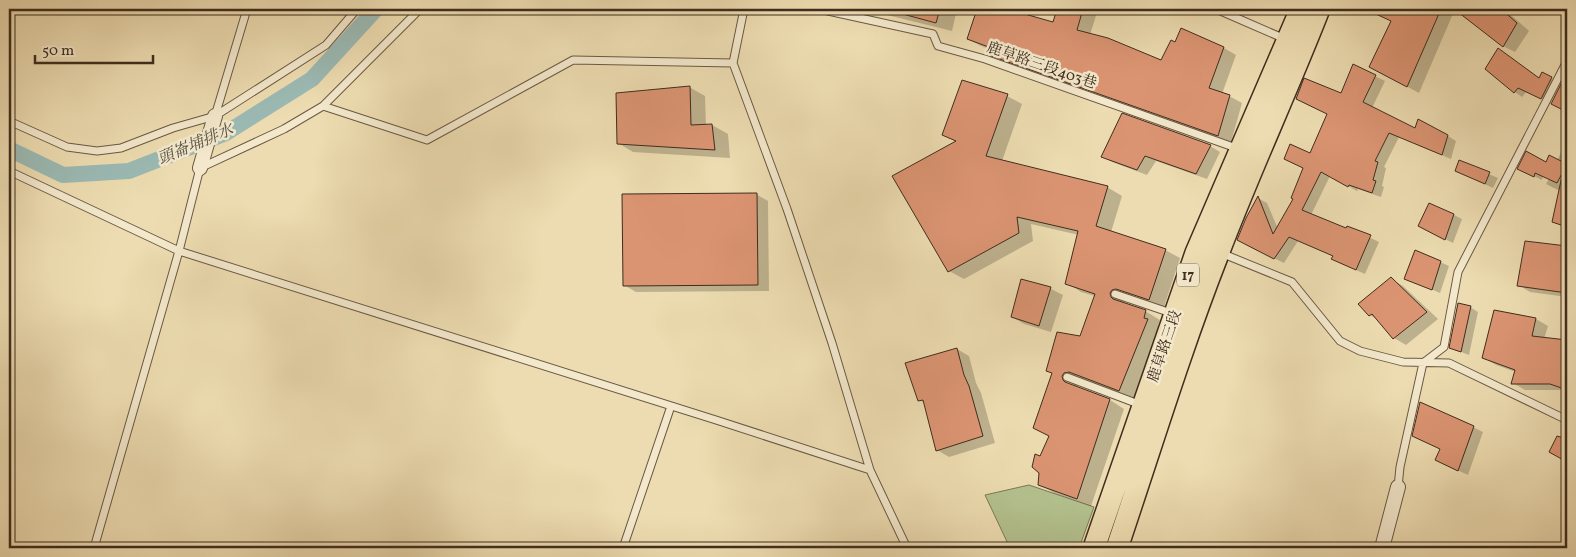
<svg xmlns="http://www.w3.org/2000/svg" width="1576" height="557" font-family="Vollkorn,'Noto Serif TC',serif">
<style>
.green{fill:#b3c28f;stroke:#797856}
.shadow{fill:#0003;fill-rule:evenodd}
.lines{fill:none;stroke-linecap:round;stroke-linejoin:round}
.canal{stroke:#9bbab4;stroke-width:16}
.building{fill:#db9472;stroke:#3f2d1e}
.lane-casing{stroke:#6a5943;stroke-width:9}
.street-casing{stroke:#6a5943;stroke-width:16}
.primary-casing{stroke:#3f2d1e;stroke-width:24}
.lane{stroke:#f3e8cc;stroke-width:7}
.street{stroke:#f3e8cc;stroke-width:14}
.primary{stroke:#eddcb1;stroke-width:21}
.labels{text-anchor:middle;stroke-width:5;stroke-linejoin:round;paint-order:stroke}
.shield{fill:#f3e8cc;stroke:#756552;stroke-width:1}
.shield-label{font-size:14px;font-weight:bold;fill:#3f2d1e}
.street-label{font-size:15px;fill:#3f2d1e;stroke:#f3e8cc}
.water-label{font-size:16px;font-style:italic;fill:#565044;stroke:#f3e8cc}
</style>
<rect width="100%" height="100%" fill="#eddcb1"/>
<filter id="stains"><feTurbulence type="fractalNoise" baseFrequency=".004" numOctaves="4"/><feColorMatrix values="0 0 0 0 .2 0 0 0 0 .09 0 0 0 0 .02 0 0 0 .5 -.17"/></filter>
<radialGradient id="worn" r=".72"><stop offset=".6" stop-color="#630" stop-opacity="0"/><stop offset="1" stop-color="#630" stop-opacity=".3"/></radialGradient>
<path class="green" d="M1029,485L1094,507L1079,548H1010L985,495Z"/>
<path class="shadow" d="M863,9H957L952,31Z
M979,9H1006L1054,23L1058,9H1098L1090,35L1162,62L1224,48L1236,55L1222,94L1229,96L1242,103L1231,142L1006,62L993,55L995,51L981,46L968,39Z
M1368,9H1455L1419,93L1382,73L1392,21L1375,10Z
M1461,9H1504L1529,31L1515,52L1503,46L1459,11Z
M1566,36H1567V67L1561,63Z
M1354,66L1385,81L1372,108L1415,129L1448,136L1456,141L1451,159L1399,137L1384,167L1386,168L1382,186L1384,187L1381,197L1358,189L1357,191L1330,176L1311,215L1347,229L1348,227L1379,242L1365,274L1342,264L1333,259L1334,256L1298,241L1284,263L1247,245L1258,198L1267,203L1278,229L1295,199L1310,155L1341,95Z
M1487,69L1540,79L1542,74L1560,83L1550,102L1527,91L1522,97L1515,92Z
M689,87L705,96L706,125H712L728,134L730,158L633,152L618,143Z
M1007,96L1022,104L1002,161L1107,187L1122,196L1111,232L1165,250L1180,258L1164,307L1127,298L1124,301L1125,304L1145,311L1160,320L1158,326L1162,328L1134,398L1085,380H1079L1076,384L1077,388L1110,400L1124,409L1091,506L1054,493L1039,484L1041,457L1050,436L1053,373L1081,338L1095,296L1081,292L1067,283L1079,235L1031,224L1033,241L964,279L949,271L957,142L943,135ZM1066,380L1074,385L1073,387L1066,383Z
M1567,139V183L1564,189L1567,191V228L1553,221L1560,191L1546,184L1549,179L1543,176L1542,180L1527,173L1546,163L1557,161Z
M1210,146L1220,152L1207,179L1156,161L1147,175L1112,162L1102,156Z
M1460,162L1498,178L1493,188L1456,171Z
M756,194L768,201L769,291L636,292L624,285Z
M1454,215L1462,219L1453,243L1427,230Z
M1526,242L1567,247V317L1564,316L1567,297L1530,292L1519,285Z
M1415,251L1449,266L1440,293L1406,278Z
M1391,279L1403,286L1438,319L1406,345L1394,338L1378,320L1370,315Z
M1022,280L1051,289L1063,295L1051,332L1024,324L1012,317Z
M1470,307L1478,312L1469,355L1451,348Z
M1536,319L1548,326L1544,339L1567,345V392L1563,390H1525L1513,383L1516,372L1496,365L1484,358Z
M957,349L969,356L976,383L981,393L995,443L949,457L937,450L925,403L919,400Z
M1473,427L1483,432L1468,475L1446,465Z"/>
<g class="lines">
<path class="canal" d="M9,149L63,175L129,171L226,133L312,79L376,9"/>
</g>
<path class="building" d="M899,9H940L936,23L899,13Z
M977,9H1007L1053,22L1057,9H1083L1077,30L1108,38L1161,60L1171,40L1175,42L1181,28L1224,47L1209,88L1230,95L1218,136L991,56L994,49L967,39Z
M1365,9H1441L1407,87L1369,67L1391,21Z
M1454,9H1501L1517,23L1503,47Z
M1498,48L1539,78L1542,72L1552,77L1541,99L1518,88L1514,93L1485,69Z
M1353,64L1376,75L1363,102L1415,128L1418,119L1448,135L1442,155L1389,133L1375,161L1378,162L1373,180L1376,181L1372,193L1349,185L1348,187L1321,172L1302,210L1346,228L1347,226L1371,235L1356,270L1331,259L1333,256L1289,237L1274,259L1237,240L1246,218L1258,196L1273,234L1293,199L1291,198L1303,168L1284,159L1290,144L1310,153L1327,114L1296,99L1304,78L1341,93Z
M1567,72V112L1551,104Z
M962,80L1008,94L986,156L1108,186L1096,226L1166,249L1149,300L1116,289L1112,290L1110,293L1111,297L1113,299L1146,310L1144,318L1148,319L1119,391L1069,372L1064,373L1062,376L1063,380L1065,382L1110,399L1077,499L1038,485L1039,473L1032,467L1035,454L1040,456L1049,436L1033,428L1052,373L1046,371L1057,332L1080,336L1095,294L1065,284L1078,231L1017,217L1019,233L948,272L892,176L956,141L942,135Z
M690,86L691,125L712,124L715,150L617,144L616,93Z
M1122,113L1211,145L1196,174L1145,156L1137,170L1101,157Z
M1526,151L1546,162L1549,155L1567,164L1557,183L1535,173L1534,177L1517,169Z
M1459,160L1490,172L1485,184L1455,171Z
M1562,176L1567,177V227L1552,222Z
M757,193L758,285L623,286L622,194Z
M1429,203L1454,214L1445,240L1418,226Z
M1525,241L1567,246V293L1517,286Z
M1415,250L1441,261L1432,290L1404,279Z
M1391,277L1427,312L1393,339L1372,314L1369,316L1358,304Z
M1021,279L1051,287L1039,326L1011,317Z
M1458,303L1471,306L1461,352L1449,348Z
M1494,310L1536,318L1532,336L1567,340V390L1550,384H1511L1515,370L1482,358Z
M957,348L964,375L969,386L983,436L936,451L923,400L918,401L905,363Z
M1420,402L1474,426L1458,471L1435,460L1440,449L1412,436Z
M1557,436L1567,439V462L1549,452Z"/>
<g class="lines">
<defs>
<path id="lane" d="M744,9L733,63L787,209L832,343L870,470L907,548
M819,9L933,34L938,46L985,59L1239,149
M1216,9L1285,39
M323,106L427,140L573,60L733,63
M215,116L247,9
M9,121L67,147L97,151L121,148L173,128L215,116L326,45L357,9
M9,171L179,251L716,420L870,470
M1221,253L1292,282L1340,341L1360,351L1403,362L1449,363L1567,420
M1115,294L1174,314
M1067,377L1141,405
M1398,487L1400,467L1423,363L1444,347L1458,272L1567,61
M94,548L179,251L200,168L284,129L323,106L420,9
M623,548L671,406"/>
<path id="street" d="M200,168L215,116
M1382,548L1398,487"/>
<path id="primary" d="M1094,548L1196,253L1301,9
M1117,548C1150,450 1180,351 1218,254C1249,172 1287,91 1319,9"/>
</defs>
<use href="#lane" class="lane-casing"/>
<use href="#street" class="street-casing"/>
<use href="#primary" class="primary-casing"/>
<use href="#lane" class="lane"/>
<use href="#street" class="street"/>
<use href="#primary" class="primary"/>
</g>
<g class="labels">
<rect class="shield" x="1177" y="263.5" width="22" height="23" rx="4"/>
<g class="shield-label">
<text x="1188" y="280">17</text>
</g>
<g class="street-label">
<text transform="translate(1042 65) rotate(19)" y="5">鹿草路三段403巷</text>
<text transform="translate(1164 346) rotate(-71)" y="5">鹿草路三段</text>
</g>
<g class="water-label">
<text transform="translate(195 143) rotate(-23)" y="6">頭崙埔排水</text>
</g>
</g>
<rect width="1576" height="557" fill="none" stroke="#eddcb1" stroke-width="30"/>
<rect x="10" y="10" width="1556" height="537" fill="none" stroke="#3f2d1e" stroke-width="2.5"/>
<rect x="15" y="15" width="1546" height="527" fill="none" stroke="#3f2d1e"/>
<path d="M35 55v8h118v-8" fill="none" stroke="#3f2d1e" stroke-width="2.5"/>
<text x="42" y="55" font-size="15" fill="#3f2d1e" stroke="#f3e8cc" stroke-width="4" paint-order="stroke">50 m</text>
<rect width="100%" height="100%" filter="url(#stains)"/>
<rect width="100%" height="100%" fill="url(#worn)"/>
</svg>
